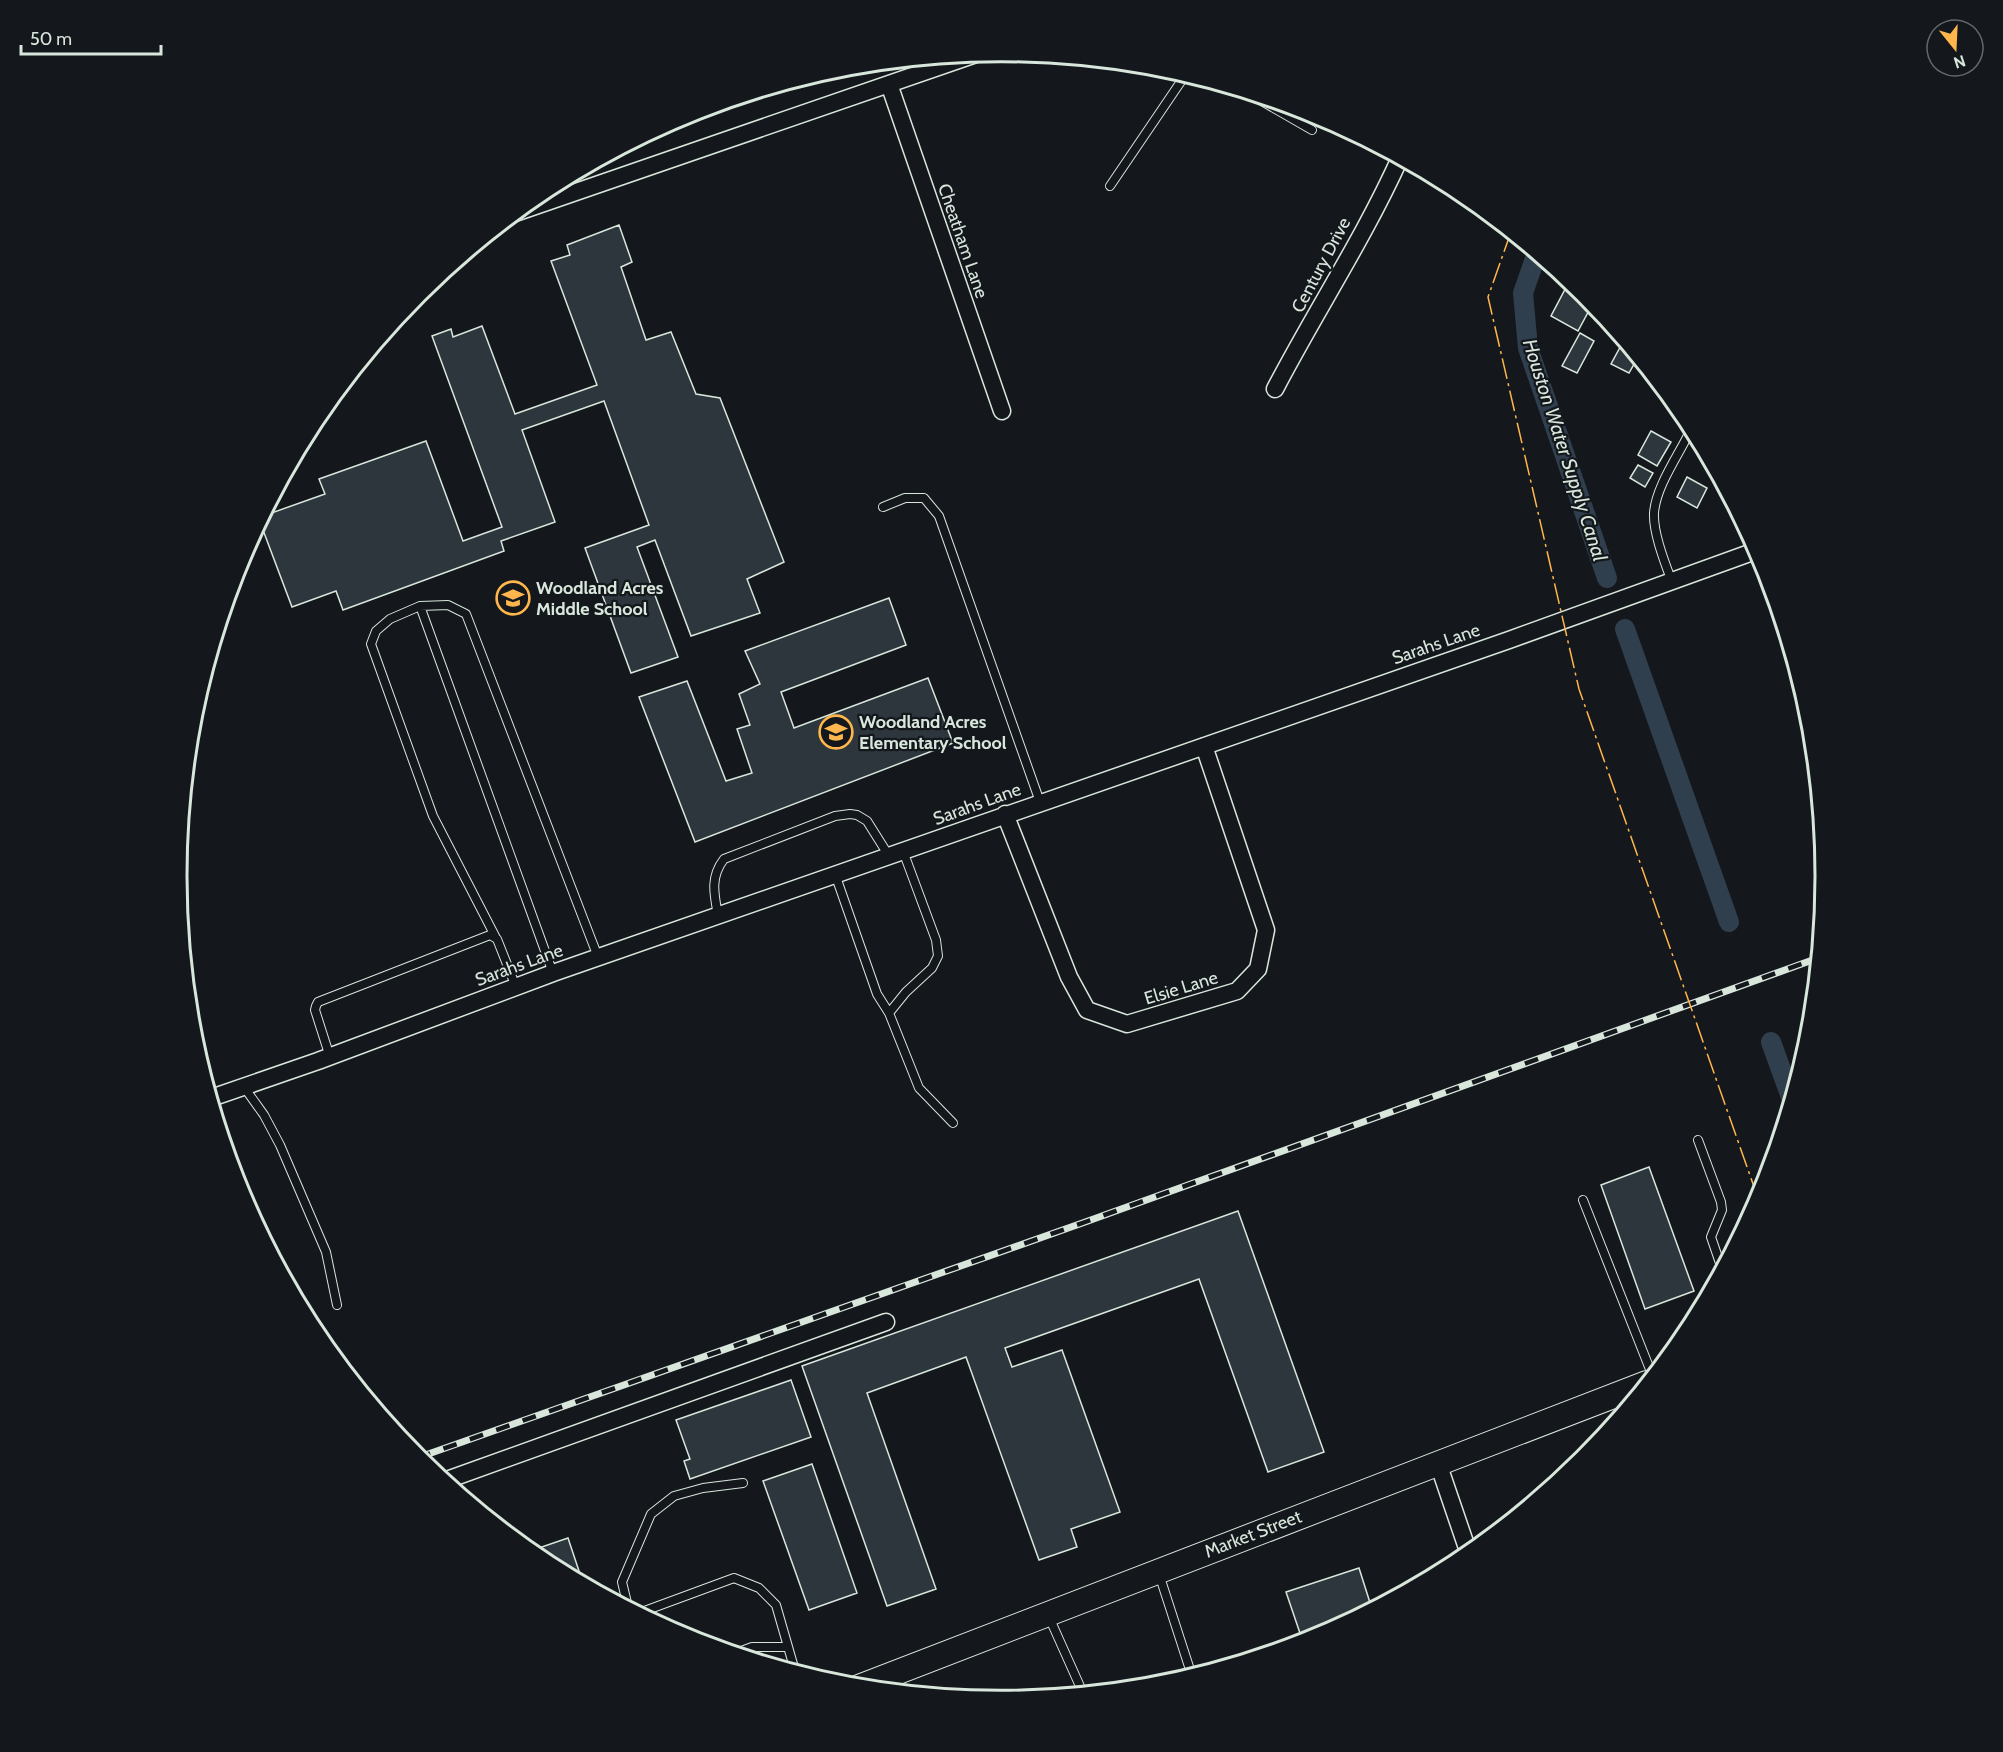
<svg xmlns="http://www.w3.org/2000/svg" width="2003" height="1752" font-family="Cabin,sans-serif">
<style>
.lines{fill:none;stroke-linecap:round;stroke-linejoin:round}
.canal{stroke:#2f3f4d;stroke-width:20}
.building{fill:#2c363c;stroke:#d8e6dc;stroke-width:1.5}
.service-casing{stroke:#d8e6dc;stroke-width:10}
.minor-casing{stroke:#d8e6dc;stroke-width:19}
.secondary-casing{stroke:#d8e6dc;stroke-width:26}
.service{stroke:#14181c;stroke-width:8}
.minor{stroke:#14181c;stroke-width:16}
.secondary{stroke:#14181c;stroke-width:24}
.rail-casing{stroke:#d8e6dc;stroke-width:7}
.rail{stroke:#14181c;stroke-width:4.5;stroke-dasharray:14;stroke-linecap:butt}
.power{stroke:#ffb74d;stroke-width:1.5;stroke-dasharray:21 4.5 3 4.5;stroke-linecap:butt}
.labels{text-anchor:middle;stroke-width:4.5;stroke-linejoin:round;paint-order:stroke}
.street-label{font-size:18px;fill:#d8e6dc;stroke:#14181c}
.poi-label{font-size:18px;font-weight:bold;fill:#d8e6dc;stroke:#14181c;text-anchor:start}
.water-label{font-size:20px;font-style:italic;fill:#d8e6dc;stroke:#14181c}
.rim{fill:none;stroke:#d8e6dc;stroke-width:3}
</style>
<rect width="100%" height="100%" fill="#14181c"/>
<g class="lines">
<path class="canal" d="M1537,253L1523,293L1528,348L1607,578
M1625,629L1729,922
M1771,1042L1792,1100"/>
</g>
<path class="building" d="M619,225L632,262L621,267L646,340L671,332L696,394L720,398L784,562L747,579L760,613L691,636L655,540L637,547L678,657L631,673L585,548L649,525L604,401L522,430L555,522L501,541L504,551L343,610L336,591L292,607L260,522L263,516L325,494L319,479L426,441L463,541L502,527L432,336L451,329L453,337L482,326L515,414L597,385L551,261L570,255L567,245Z
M1570,280L1585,293L1593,303L1578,331L1551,316Z
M1580,333L1594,341L1577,373L1562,366Z
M1624,340L1638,357L1629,373L1611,364Z
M1651,431L1671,442L1657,466L1638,455Z
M1638,465L1653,473L1645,487L1630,478Z
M1687,477L1707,488L1697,508L1677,497Z
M889,598L906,645L781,692L794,728L928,678L953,743L695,842L639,697L687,681L726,781L752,773L737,729L750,725L739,694L760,684L745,651Z
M1649,1167L1694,1291L1645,1309L1601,1185Z
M1238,1211L1324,1452L1268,1472L1199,1279L1005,1348L1012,1367L1062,1350L1120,1512L1071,1529L1077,1547L1039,1560L966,1357L867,1393L936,1589L887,1606L802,1366Z
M791,1380L811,1437L690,1479L684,1461L690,1459L676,1420Z
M812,1464L857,1593L809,1610L763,1481Z
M568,1538L583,1583L543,1562L530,1551Z
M1359,1568L1372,1609L1317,1638L1303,1642L1286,1592Z"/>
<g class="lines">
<defs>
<path id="service" d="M1246,92L1312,130
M1110,186L1186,74
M883,507L905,498H924L939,516L1040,802
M1672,582C1665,563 1653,533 1654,513C1656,485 1681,452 1692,427
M420,606L553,973
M835,874L877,994L889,1013L919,1088L953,1123
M718,915C714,894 710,877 724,859L835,816L850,814L857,815L867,821L889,856
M495,936L433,816L371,644L376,631L390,619L420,606L448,605L466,614L598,957
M889,1013L906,992L932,968L938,956L936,940L903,851
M330,1057L315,1010L316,1006L318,1002L490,935L497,939L516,987
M244,1087L264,1115L280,1145L326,1252L337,1305
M1698,1140L1721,1202L1722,1210L1711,1237L1722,1269
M1583,1200L1653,1377
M1159,1574L1192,1676
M628,1607L622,1582L651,1514L674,1496L703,1488L743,1483
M639,1613L734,1578L759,1588L776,1605L795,1671
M1049,1617L1083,1693
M736,1653L752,1647H787"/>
<path id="minor" d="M889,84L1002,411
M515,213L976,54
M1275,389C1315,312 1364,238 1400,158
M1005,814L1069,977L1087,1010L1127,1024L1237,991L1258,969L1266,930L1204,746
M211,1098L318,1061L553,973L1509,640L1758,550
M1438,1463L1469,1554
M444,1481L886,1322"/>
<path id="secondary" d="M859,1687L1647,1383"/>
</defs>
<use href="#service" class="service-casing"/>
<use href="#minor" class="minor-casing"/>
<use href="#secondary" class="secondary-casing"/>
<use href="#service" class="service"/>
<use href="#minor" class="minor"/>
<use href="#secondary" class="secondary"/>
<defs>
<path id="rail" d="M417,1458L1088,1221L1818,958"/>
</defs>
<use href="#rail" class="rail-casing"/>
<use href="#rail" class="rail"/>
<path class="power" d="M1511,232L1488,297L1579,689L1759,1201"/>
</g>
<defs>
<symbol id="school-ring" viewBox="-11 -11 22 22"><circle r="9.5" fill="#14181c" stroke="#ffb74d" stroke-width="1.5"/><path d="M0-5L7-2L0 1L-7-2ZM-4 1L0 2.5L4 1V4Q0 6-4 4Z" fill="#ffb74d"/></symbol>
</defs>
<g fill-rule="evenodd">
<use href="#school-ring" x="494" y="579" width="38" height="38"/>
<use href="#school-ring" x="817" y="713" width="38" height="38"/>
</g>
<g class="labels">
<g class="street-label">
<text transform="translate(963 241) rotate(71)" y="6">Cheatham Lane</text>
<text transform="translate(1321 265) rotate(-62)" y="6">Century Drive</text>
<text transform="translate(1436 644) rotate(-19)" y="6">Sarahs Lane</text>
<text transform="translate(977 804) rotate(-20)" y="6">Sarahs Lane</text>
<text transform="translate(519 965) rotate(-20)" y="6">Sarahs Lane</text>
<text transform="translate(1181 988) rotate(-17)" y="6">Elsie Lane</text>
<text transform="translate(1253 1534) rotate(-21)" y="6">Market Street</text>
</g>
<g class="poi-label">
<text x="536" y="594">Woodland Acres<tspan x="536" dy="21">Middle School</tspan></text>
<text x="859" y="728">Woodland Acres<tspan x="859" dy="21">Elementary School</tspan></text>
</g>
<g class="water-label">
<text transform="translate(1565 450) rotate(72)" y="7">Houston Water Supply Canal</text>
</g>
</g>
<path d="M0 0H2003V1752H0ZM187 876a814 814 0 1 1 1628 0a814 814 0 1 1-1628 0Z" fill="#14181c" fill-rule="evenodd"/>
<path class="rim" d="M187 876a814 814 0 1 1 1628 0a814 814 0 1 1-1628 0Z"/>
<g transform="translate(1955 48) rotate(162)"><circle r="28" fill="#14181c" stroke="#626a69" stroke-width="1.5"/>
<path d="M0-4.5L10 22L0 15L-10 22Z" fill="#ffb74d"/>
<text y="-9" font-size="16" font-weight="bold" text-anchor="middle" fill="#d8e6dc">N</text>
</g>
<path d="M21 45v9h140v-9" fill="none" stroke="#d8e6dc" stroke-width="3"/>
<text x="30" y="45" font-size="18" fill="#d8e6dc" stroke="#14181c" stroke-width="4.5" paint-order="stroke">50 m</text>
</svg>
